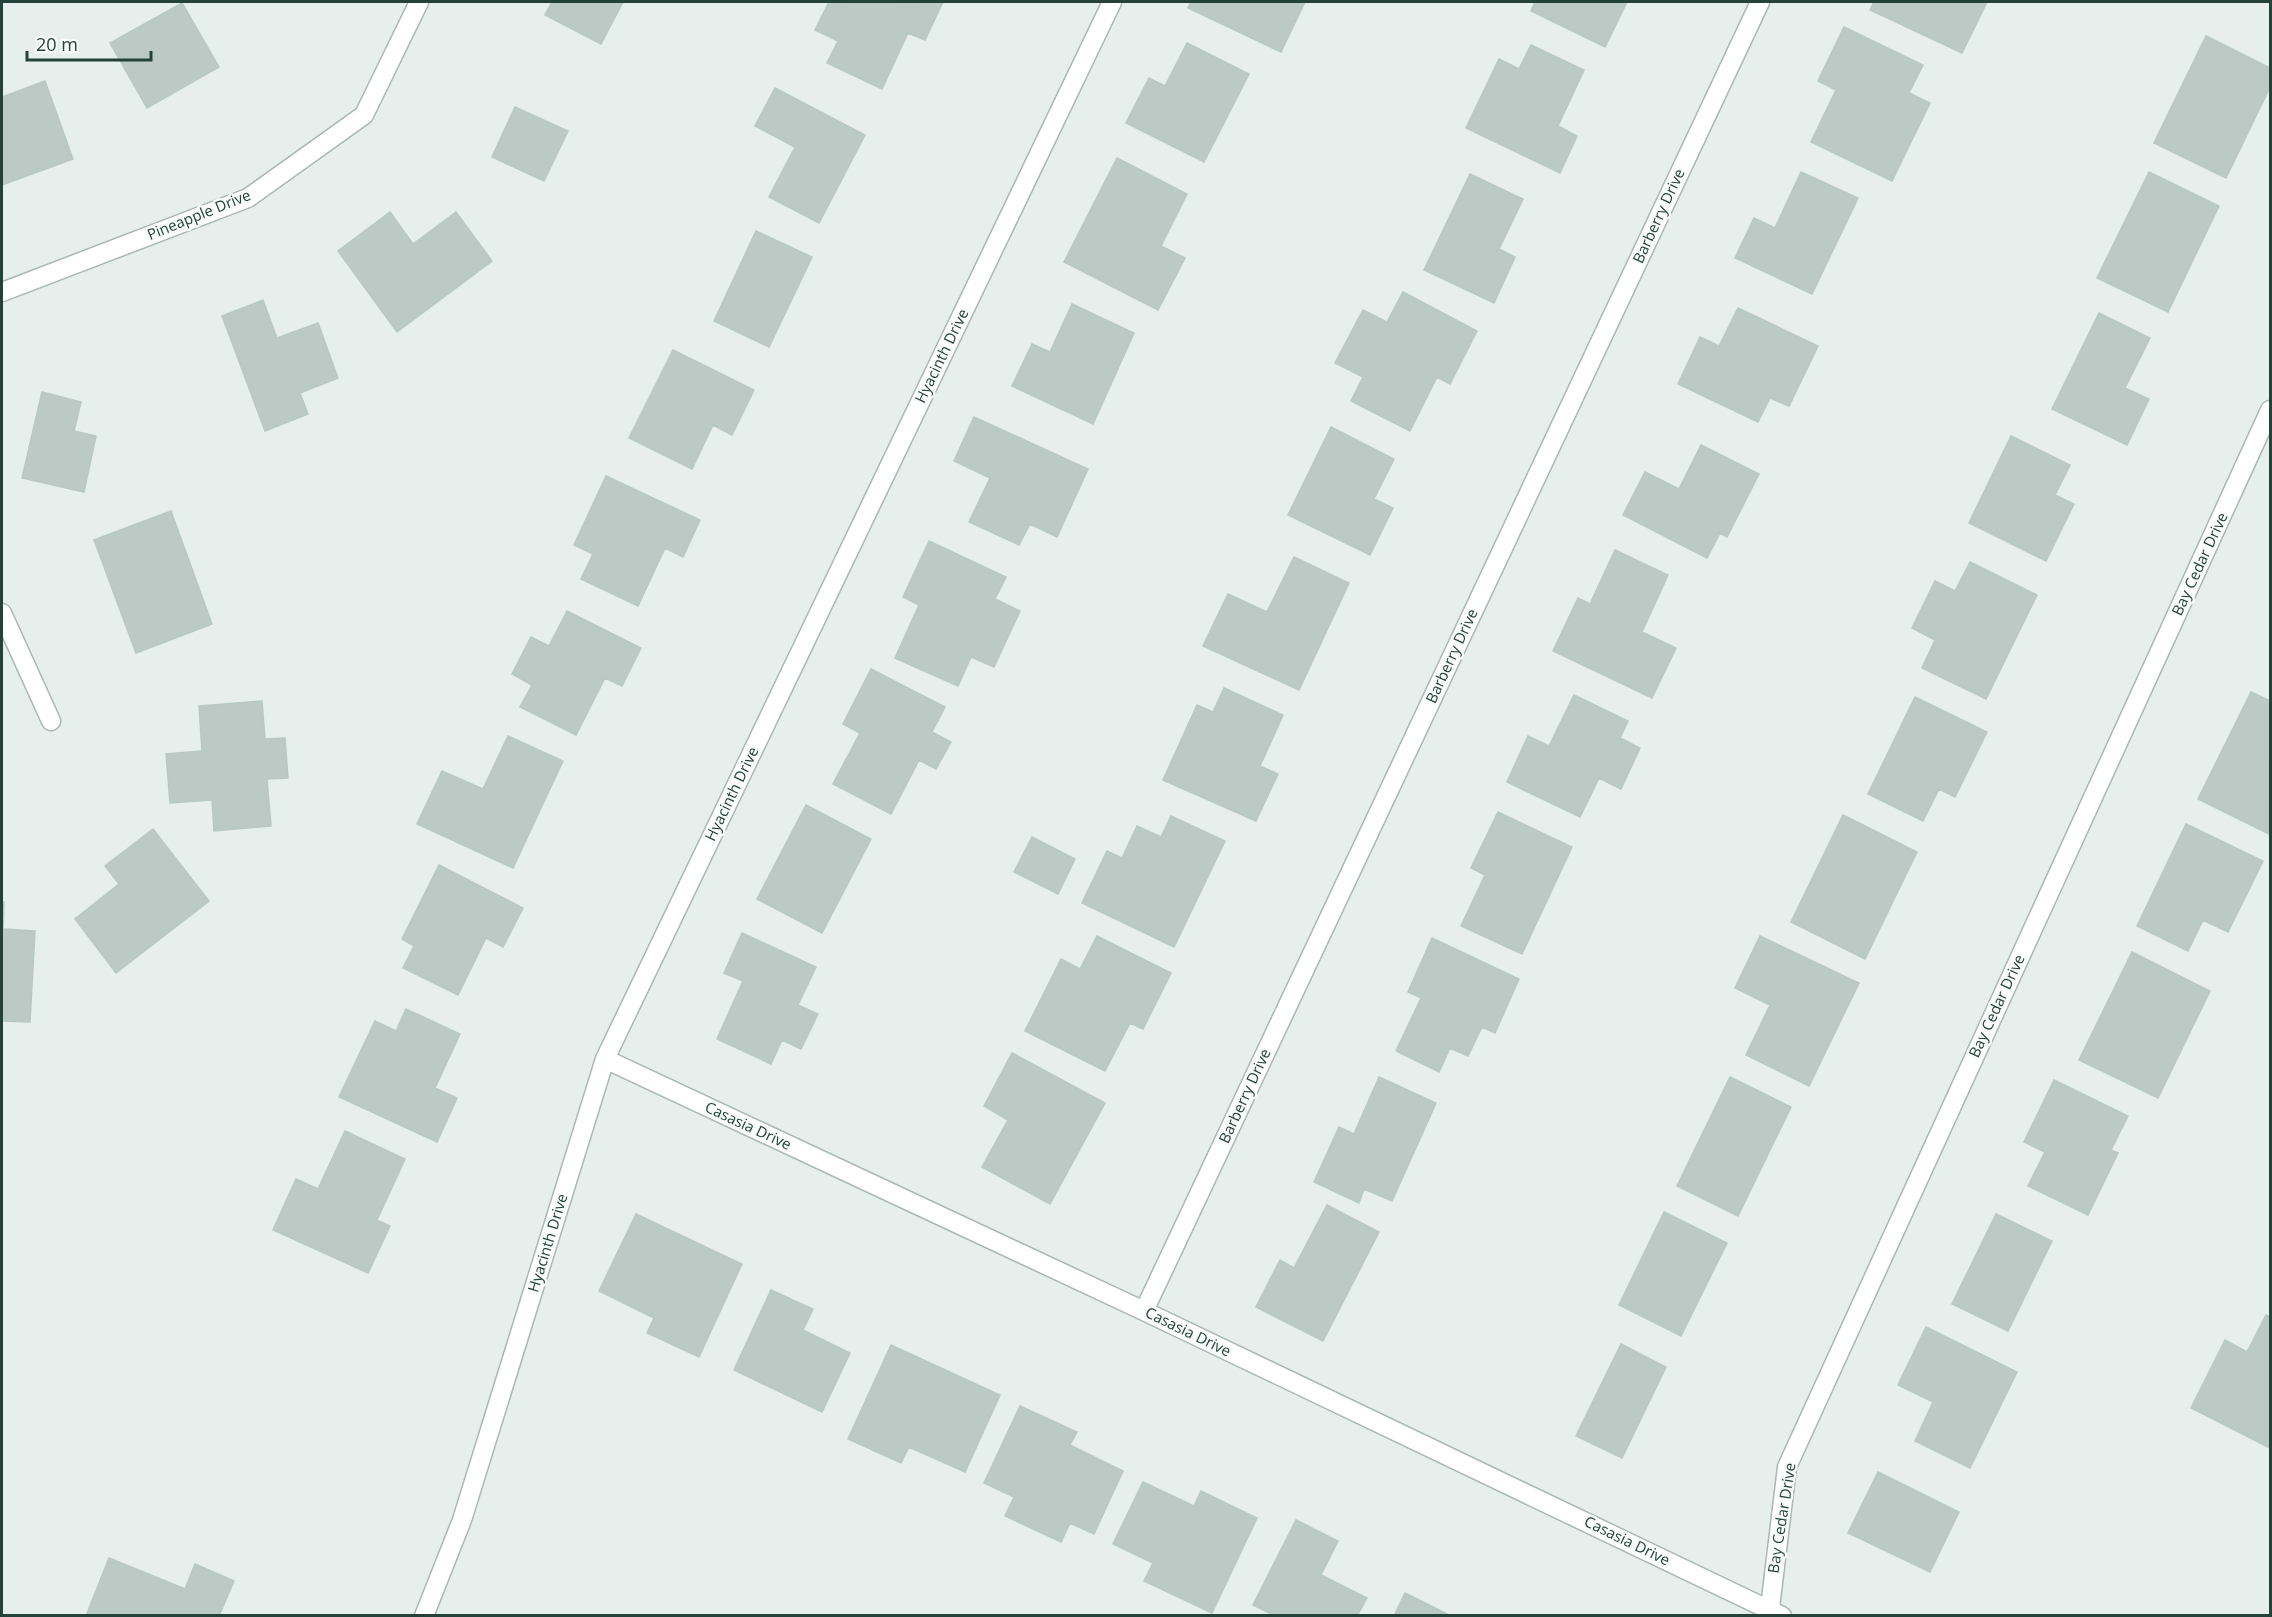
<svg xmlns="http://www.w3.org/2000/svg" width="2272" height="1617" font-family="'Open Sans',sans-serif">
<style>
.building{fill:#bbcac4;stroke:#b8c9c2;stroke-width:1.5}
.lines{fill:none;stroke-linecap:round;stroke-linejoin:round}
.minor-casing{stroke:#a8b8b2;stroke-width:21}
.minor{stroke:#fff;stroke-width:18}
.labels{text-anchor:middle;stroke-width:5;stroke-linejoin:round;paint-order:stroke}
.street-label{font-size:15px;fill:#24423a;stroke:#f7fbf9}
</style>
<rect width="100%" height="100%" fill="#e6efeb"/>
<path class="building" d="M552,2H623L601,44L545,15Z
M829,2L856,3L943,2L925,40L908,33L882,89L827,63L838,41L815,30Z
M1191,2H1305L1281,52L1188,8Z
M1535,2H1627L1605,47L1531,11Z
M1874,2H1987L1962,53L1870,10Z
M182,3L219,67L147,108L110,43Z
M1844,27L1923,65L1909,93L1930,103L1892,181L1811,142L1836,90L1818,81Z
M2206,36L2270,68V87L2226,178L2154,143Z
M1187,43L1249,74L1204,162L1126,123L1149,78L1165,86Z
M1531,45L1584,70L1558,126L1577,136L1560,173L1466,128L1499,59L1519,69Z
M45,81L73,159L2,185V97Z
M775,88L865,135L819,223L769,197L795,147L755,126Z
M515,107L568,131L544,181L492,157Z
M1117,158L1187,194L1161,246L1185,258L1158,310L1064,262Z
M1801,172L1858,198L1812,294L1735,258L1754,218L1775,228Z
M2149,172L2219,206L2168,312L2097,278Z
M1470,174L1523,199L1499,249L1515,257L1494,303L1424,270Z
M390,212L413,244L456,212L492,261L397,332L338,251Z
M756,231L812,257L769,347L714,321Z
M1403,292L1477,331L1450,384L1437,377L1410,431L1351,401L1363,377L1335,363L1363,310L1387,322Z
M263,300L277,338L318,323L338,378L300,393L308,414L265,431L222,316Z
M1072,304L1134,333L1093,424L1012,386L1032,344L1050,352Z
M1738,308L1818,346L1789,406L1770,398L1758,422L1678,384L1700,337L1719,346Z
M2099,313L2150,338L2125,388L2149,399L2127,445L2052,409Z
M673,350L754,390L732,435L713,425L692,469L629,438Z
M42,392L81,402L74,431L96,436L84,492L22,478Z
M974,417L1088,469L1057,537L1030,524L1019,545L969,522L990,478L954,461Z
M1331,427L1394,459L1374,499L1393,508L1370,555L1288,515Z
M2011,436L2070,465L2055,495L2074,504L2046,561L1969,523Z
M1701,445L1759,474L1727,537L1720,533L1707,558L1623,515L1645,472L1679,489Z
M606,476L700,520L683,557L665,548L638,606L581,579L593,554L574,545Z
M171,511L212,624L136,653L94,540Z
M929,541L1006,577L995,599L1020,611L994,667L971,657L958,686L895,658L919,605L903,597Z
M1615,550L1668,575L1642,632L1676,648L1652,698L1553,651L1578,598L1590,604Z
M1294,557L1349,583L1299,690L1203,646L1228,594L1267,612Z
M1970,562L2037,595L1986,699L1922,668L1935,640L1912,628L1935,581L1955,591Z
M567,611L641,648L622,686L605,678L576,735L520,707L532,685L512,674L531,637L549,646Z
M871,669L945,707L932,732L951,742L936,769L919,760L891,814L833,784L860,733L843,724Z
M1224,688L1283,715L1260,766L1278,774L1256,821L1163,780L1197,705L1213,712Z
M2251,692L2270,701L2269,834L2198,799Z
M1574,695L1628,721L1620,738L1640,748L1621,789L1599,778L1580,817L1507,782L1528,736L1549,746Z
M1915,697L1987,732L1955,797L1939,789L1923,821L1868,794Z
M262,701L265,739L285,738L288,778L267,779L271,826L214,831L212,800L170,803L166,754L202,751L199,706Z
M508,736L563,761L513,868L417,824L442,771L483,789Z
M806,805L871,839L822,933L757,899Z
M1498,812L1572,847L1522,954L1461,926L1485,875L1471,868Z
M1843,815L1917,852L1865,959L1791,922Z
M1171,816L1225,841L1174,947L1082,903L1107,851L1122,858L1137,826L1161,837Z
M2186,824L2263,861L2228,932L2203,920L2188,951L2137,926Z
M153,829L209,901L116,973L75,919L119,884L105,866Z
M1032,837L1075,859L1058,894L1014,872Z
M439,865L523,908L503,947L486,938L458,995L403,968L414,946L402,939Z
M2,902H4L3,929L35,931L30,1022L2,1021Z
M742,933L816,967L798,1005L818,1014L801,1049L782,1040L771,1064L717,1039L743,981L724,973Z
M1097,936L1171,973L1143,1029L1130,1023L1105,1071L1025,1031L1061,959L1080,969Z
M1760,936L1859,983L1809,1086L1746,1055L1770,1005L1735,988Z
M1432,938L1519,979L1495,1033L1482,1027L1468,1056L1450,1048L1439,1072L1396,1051L1421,998L1408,992Z
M2132,952L2210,991L2158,1098L2079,1060Z
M406,1009L460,1034L435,1088L457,1098L437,1142L339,1097L375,1021L396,1031Z
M1012,1053L1105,1103L1050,1204L982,1167L1008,1120L984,1106Z
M1379,1077L1436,1103L1392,1201L1364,1189L1359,1203L1314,1182L1339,1127L1354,1134Z
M1730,1077L1791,1107L1738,1216L1677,1186Z
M2054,1080L2128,1116L2111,1150L2118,1153L2088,1215L2028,1186L2045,1152L2024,1142Z
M345,1131L405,1159L377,1220L390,1226L368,1273L273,1230L296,1179L318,1189Z
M1327,1205L1379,1232L1323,1341L1256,1307L1280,1260L1294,1268Z
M1664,1212L1727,1243L1681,1336L1619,1305Z
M636,1214L742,1264L699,1357L647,1333L654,1318L599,1291Z
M1996,1214L2052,1241L2008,1331L1952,1304Z
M771,1290L813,1309L803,1330L850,1353L822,1412L734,1370Z
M2266,1315L2270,1317V1448L2191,1408L2225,1340L2247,1352Z
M1926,1327L2017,1372L1970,1468L1915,1441L1933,1402L1898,1385Z
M1621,1344L1666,1367L1622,1458L1576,1436Z
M891,1345L1000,1395L965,1472L909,1447L901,1463L848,1439Z
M1020,1406L1077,1432L1070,1445L1123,1471L1094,1534L1070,1523L1061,1542L1005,1516L1014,1497L984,1483Z
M1878,1472L1959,1512L1930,1572L1848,1533Z
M1143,1482L1194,1506L1201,1491L1257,1518L1212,1613L1144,1581L1153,1563L1113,1544Z
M1296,1520L1338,1541L1321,1575L1367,1598L1357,1616H1275L1253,1605Z
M109,1558L185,1589L195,1564L234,1581L219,1616H86Z
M1405,1593L1451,1616H1394Z"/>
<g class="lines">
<defs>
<path id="minor" d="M2,292L248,198L364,115L419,2
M2,613L51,721
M605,1059L1144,1311L1782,1616
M1144,1311L1760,2
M424,1616L462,1520L605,1059L1112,2
M1769,1616L1787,1467L2270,410"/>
</defs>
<use href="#minor" class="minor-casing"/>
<use href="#minor" class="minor"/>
</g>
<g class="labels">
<g class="street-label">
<text transform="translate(199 215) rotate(-22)" y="5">Pineapple Drive</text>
<text transform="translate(1659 216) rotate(-65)" y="5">Barberry Drive</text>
<text transform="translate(942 356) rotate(-64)" y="5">Hyacinth Drive</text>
<text transform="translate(2200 564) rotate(-65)" y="5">Bay Cedar Drive</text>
<text transform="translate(1452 656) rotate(-65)" y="5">Barberry Drive</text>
<text transform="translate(732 794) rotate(-64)" y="5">Hyacinth Drive</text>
<text transform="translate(1997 1006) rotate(-65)" y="5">Bay Cedar Drive</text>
<text transform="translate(1245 1096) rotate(-65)" y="5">Barberry Drive</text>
<text transform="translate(748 1126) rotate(25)" y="5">Casasia Drive</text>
<text transform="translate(548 1243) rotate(-73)" y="5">Hyacinth Drive</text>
<text transform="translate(1188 1332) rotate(26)" y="5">Casasia Drive</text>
<text transform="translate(1782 1518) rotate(-81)" y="5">Bay Cedar Drive</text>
<text transform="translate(1627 1541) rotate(26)" y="5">Casasia Drive</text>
</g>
</g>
<rect width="2272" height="1617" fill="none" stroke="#24423a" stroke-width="6"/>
<path d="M27 51v9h124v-9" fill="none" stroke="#24423a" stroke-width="3"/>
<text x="36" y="51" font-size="18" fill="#24423a" stroke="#f7fbf9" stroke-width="4.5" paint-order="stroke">20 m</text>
</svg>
